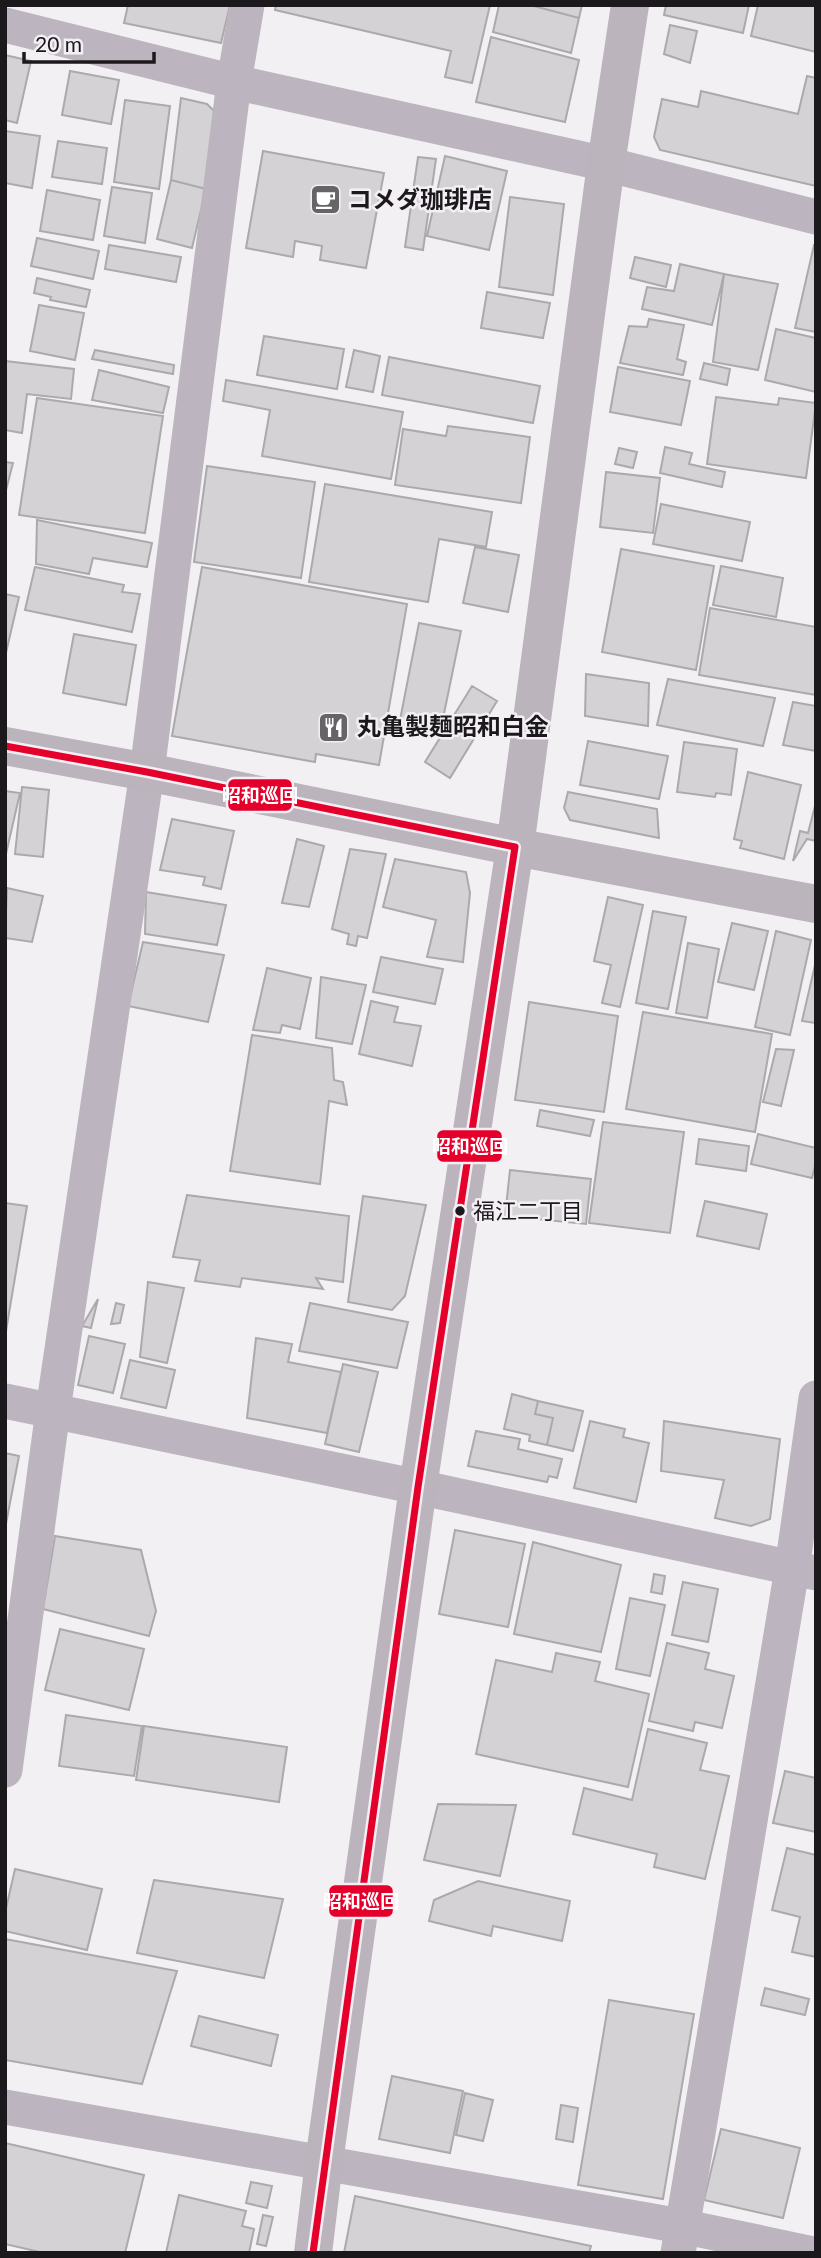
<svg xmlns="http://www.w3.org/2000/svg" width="821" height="2258" font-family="Lato,'Noto Sans JP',sans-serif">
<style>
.building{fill:#d4d2d5;stroke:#aca9ac;stroke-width:2}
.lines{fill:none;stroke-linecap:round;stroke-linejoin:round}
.street{stroke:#bcb4be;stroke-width:35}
.secondary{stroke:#bcb4bd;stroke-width:38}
.bus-1-casing{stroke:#f4eff5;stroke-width:12}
.bus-1{stroke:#e4002b;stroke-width:7}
.bus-dot{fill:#1b191b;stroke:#f4eff5;stroke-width:2.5}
.labels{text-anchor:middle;stroke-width:5;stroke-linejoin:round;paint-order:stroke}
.bus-label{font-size:22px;fill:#1b191b;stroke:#f4eff5;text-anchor:start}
.poi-label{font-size:24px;font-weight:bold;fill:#1b191b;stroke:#f4eff5;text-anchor:start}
.line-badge{stroke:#f4eff5;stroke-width:2.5}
.badge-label{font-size:19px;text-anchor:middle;font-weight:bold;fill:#fff}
</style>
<rect width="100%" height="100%" fill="#f3f0f4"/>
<path class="building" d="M128,5H230L221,43L124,23Z
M276,5H490L472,83L445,77L451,51L275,10Z
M499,5H530L579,18L571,53L493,32Z
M530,5H582L579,18Z
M666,5H749L743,33L664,15Z
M758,5H816V52L751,36Z
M670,25L697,31L690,63L664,54Z
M491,37L579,60L565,122L476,102Z
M5,55L31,61L17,123L5,120Z
M70,71L119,80L111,124L62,115Z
M807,76L816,78V186L660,150L654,137L662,99L698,107L701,91L798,114Z
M181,98L207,104L222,119L206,189L171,180Z
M125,100L170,106L159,189L114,182Z
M5,131L40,136L32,188L5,183Z
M58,141L107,148L102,184L52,177Z
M263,151L384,173L366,268L320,260L322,246L295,241L293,257L246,248Z
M445,156L507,171L489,250L427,236Z
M418,157L436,159L423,250L405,247Z
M171,180L206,189L192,248L157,239Z
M112,187L152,193L145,243L104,236Z
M47,190L100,200L93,240L40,231Z
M510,197L564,204L553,295L499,287Z
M37,238L99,251L93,279L31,266Z
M109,245L181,257L176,282L105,269Z
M814,245H816V332L795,328Z
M635,257L671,265L666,287L630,278Z
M680,264L724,274L712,325L642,309L647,287L674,291Z
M724,274L778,284L758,370L713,362Z
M37,278L90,290L86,307L50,300L51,297L34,293Z
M487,292L550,303L543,338L481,328Z
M39,305L84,313L75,360L30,351Z
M649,319L684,325L677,359L686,362L683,375L620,363L629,326L647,327Z
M776,329L816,338V392L765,380Z
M264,336L344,349L337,389L257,375Z
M95,350L174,365L173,374L92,359Z
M354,350L380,356L373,392L346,387Z
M389,357L540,386L533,423L382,395Z
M5,361L74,369L71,399L27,394L22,433L5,430Z
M704,363L730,369L727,385L700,379Z
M618,367L690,381L681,425L610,412Z
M99,370L169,387L163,413L92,400Z
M226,380L403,412L391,479L262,456L270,410L223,401Z
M716,397L778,405L779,398L816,403L806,478L707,464Z
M37,398L163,416L145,533L19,515Z
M448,426L530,437L521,503L395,485L403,429L446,436Z
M665,447L692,453L689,464L725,472L722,487L660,473Z
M619,448L637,452L633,468L615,464Z
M5,462L13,463L5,494Z
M207,466L315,482L301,578L194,562Z
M606,472L660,478L653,533L600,527Z
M325,484L492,512L486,547L439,539L428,602L309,582Z
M661,504L750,522L742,561L653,544Z
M37,520L152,543L147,567L93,558L89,574L36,564Z
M475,547L519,555L508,612L463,603Z
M621,549L714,566L696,670L602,652Z
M721,566L783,578L776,617L713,605Z
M35,567L124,585L122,592L140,594L132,632L25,610Z
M202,567L407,604L379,765L316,754L315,762L172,736Z
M5,594L19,597L5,657Z
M710,608L816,627V695L699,675Z
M419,623L461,631L440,733L399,725Z
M74,634L136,645L126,705L63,693Z
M586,674L649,683L648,726L585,716Z
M668,679L775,698L763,746L657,725Z
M472,686L497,701L450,778L425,762Z
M793,702L816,706V751L783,745Z
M588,741L668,756L659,799L580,785Z
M684,742L737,749L731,795L716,793L715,797L677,792Z
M748,772L801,785L784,859L740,848L742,841L734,839Z
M22,787L49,790L43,857L15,854Z
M5,791L20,793L5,858Z
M568,792L657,809L659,838L570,820L564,808Z
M816,802V841L807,839L793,861L800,831L808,833Z
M172,819L234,831L221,889L203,885L205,877L160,870Z
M297,839L324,846L309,907L282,903Z
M350,849L386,854L367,938L358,936L356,946L347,944L349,934L332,929Z
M395,859L466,872L470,893L463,962L427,957L436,920L383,907Z
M7,888L43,896L32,942L5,938Z
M146,892L226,905L217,945L145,934Z
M608,897L643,905L620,1007L602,1003L611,965L594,961Z
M653,911L686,917L668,1009L636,1003Z
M732,923L768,931L754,990L718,982Z
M776,931L811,940L790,1035L755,1027Z
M143,942L224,955L208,1022L128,1006Z
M688,943L719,949L707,1018L676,1013Z
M381,957L443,969L435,1004L373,992Z
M815,965H816V1023L802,1021Z
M267,968L311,978L300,1029L282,1025L280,1033L253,1030Z
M321,977L366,985L352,1044L316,1038Z
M371,1001L398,1007L394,1022L421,1026L412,1066L359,1054Z
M529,1002L618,1016L604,1112L515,1100Z
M643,1012L772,1034L755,1132L626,1109Z
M252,1035L332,1048L334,1080L343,1082L347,1105L329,1101L320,1184L230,1171Z
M776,1049L794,1050L781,1106L763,1102Z
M540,1110L594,1120L590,1136L537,1126Z
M603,1122L684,1132L670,1233L589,1223Z
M758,1134L816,1148V1162L812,1178L751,1164Z
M699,1139L749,1146L746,1171L696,1164Z
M510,1170L591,1179L586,1224L505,1216Z
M187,1195L349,1216L343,1282L316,1278L323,1289L242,1278L240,1287L195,1281L200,1260L173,1257Z
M363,1196L426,1205L405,1296L392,1310L348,1302Z
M705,1201L767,1214L759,1249L697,1236Z
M5,1203L27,1206L5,1337Z
M148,1282L184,1288L167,1363L140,1357Z
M98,1299L91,1328L82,1326Z
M116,1303L124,1305L120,1323L111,1324Z
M310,1303L408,1322L397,1368L299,1351Z
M89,1336L125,1344L113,1393L78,1385Z
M256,1338L292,1344L288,1362L341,1372L327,1433L247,1418Z
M130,1360L175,1370L166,1408L121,1398Z
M343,1364L378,1372L359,1452L325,1444Z
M512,1394L538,1401L535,1414L553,1418L547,1445L529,1441L530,1435L504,1429Z
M538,1401L583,1411L573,1451L547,1445L553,1418L535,1414Z
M590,1421L625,1429L623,1437L649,1443L636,1502L574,1488Z
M664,1421L780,1439L770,1519L751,1526L715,1518L724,1480L661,1471Z
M476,1431L520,1439L518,1449L562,1459L557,1478L549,1476L547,1482L468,1466Z
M5,1453L19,1456L5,1529Z
M455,1530L525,1544L508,1627L439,1614Z
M55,1536L141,1550L156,1611L149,1636L43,1609Z
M533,1542L621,1565L601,1652L514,1634Z
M654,1574L665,1576L662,1594L651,1592Z
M683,1582L718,1589L708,1642L672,1635Z
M630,1598L665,1605L650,1676L616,1669Z
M60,1629L144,1649L129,1710L45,1690Z
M667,1643L709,1653L705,1669L734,1676L722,1728L695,1722L693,1731L649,1721Z
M556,1653L600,1662L595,1681L649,1694L628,1787L476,1754L496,1660L552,1672Z
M66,1715L142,1726L134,1776L59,1766Z
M144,1726L287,1747L279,1802L136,1780Z
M648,1729L707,1743L700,1770L729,1776L705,1879L654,1867L657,1854L573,1834L584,1788L632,1800Z
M785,1771L816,1778V1832L773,1823Z
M438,1804L516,1805L500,1876L424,1860Z
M787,1848L816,1855V1957L792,1952L800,1917L772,1910Z
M15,1869L102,1889L87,1950L5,1931V1913Z
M154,1880L283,1899L264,1978L137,1953Z
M478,1881L570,1901L562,1941L493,1926L491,1936L429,1921L434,1900Z
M5,1939L177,1971L142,2084L5,2060Z
M765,1988L809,1999L805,2015L761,2005Z
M609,2000L694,2014L663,2199L578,2185Z
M199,2016L278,2035L271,2066L191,2046Z
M392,2076L463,2091L450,2153L379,2139Z
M465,2093L493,2100L483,2141L456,2135Z
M561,2105L578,2108L573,2142L556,2139Z
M721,2129L800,2148L783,2218L704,2200Z
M5,2143L144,2175L125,2253H44L5,2244Z
M251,2182L272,2186L267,2208L246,2203Z
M179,2195L246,2211L242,2226L254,2229L249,2253H166Z
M355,2196L591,2246L589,2253H344Z
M263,2215L273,2217L266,2246L257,2244Z"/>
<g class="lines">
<path class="street" d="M5,25L234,82L606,164L816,217
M5,1401L418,1487L816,1573
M5,1770L53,1410L147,772L234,82L247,5
M5,2107L681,2226L809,2253
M678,2253L792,1569L816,1398"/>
<path class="secondary" d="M5,746L147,772L515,847L816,904
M313,2253L324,2162L418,1487L515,847L606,164L630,5"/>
<defs>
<path id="bus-1" d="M5,746L147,772L515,847
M313,2253L418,1487L515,847"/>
</defs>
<use href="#bus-1" class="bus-1-casing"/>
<use href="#bus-1" class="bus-1"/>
</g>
<defs>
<symbol id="cafe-square" viewBox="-11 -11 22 22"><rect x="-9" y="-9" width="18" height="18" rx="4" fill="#676467" stroke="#f4eff5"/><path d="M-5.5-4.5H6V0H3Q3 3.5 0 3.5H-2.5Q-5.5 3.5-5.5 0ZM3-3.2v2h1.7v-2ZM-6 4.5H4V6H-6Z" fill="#fff"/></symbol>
<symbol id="restaurant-square" viewBox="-11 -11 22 22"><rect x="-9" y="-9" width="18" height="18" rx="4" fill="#676467" stroke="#f4eff5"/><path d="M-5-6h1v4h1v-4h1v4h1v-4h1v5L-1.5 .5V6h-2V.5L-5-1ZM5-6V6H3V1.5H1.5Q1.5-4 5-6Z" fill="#fff"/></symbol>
</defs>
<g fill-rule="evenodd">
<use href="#cafe-square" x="308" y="182" width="35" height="35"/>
<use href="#restaurant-square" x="316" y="710" width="35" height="35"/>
</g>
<circle class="bus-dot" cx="460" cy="1211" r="6"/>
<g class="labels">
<g class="bus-label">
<text x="473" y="1219">福江二丁目</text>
</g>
<g class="poi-label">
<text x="348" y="208">コメダ珈琲店</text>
<text x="357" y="735">丸亀製麺昭和白金</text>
</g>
</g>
<g class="line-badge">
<rect x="227" y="778" width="66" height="34" rx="7" fill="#e4002b"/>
<rect x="436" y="1129" width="67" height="34" rx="7" fill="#e4002b"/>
<rect x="328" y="1884" width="66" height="34" rx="7" fill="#e4002b"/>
</g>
<g class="badge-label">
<text x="260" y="802">昭和巡回</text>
<text x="470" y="1153">昭和巡回</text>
<text x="361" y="1908">昭和巡回</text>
</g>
<rect width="821" height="2258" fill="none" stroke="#1b191b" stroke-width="14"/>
<path d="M24 52v10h130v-10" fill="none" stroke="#1b191b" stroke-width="3.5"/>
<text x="35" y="52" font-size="21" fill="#1b191b" stroke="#f4eff5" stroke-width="5" paint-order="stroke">20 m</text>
</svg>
